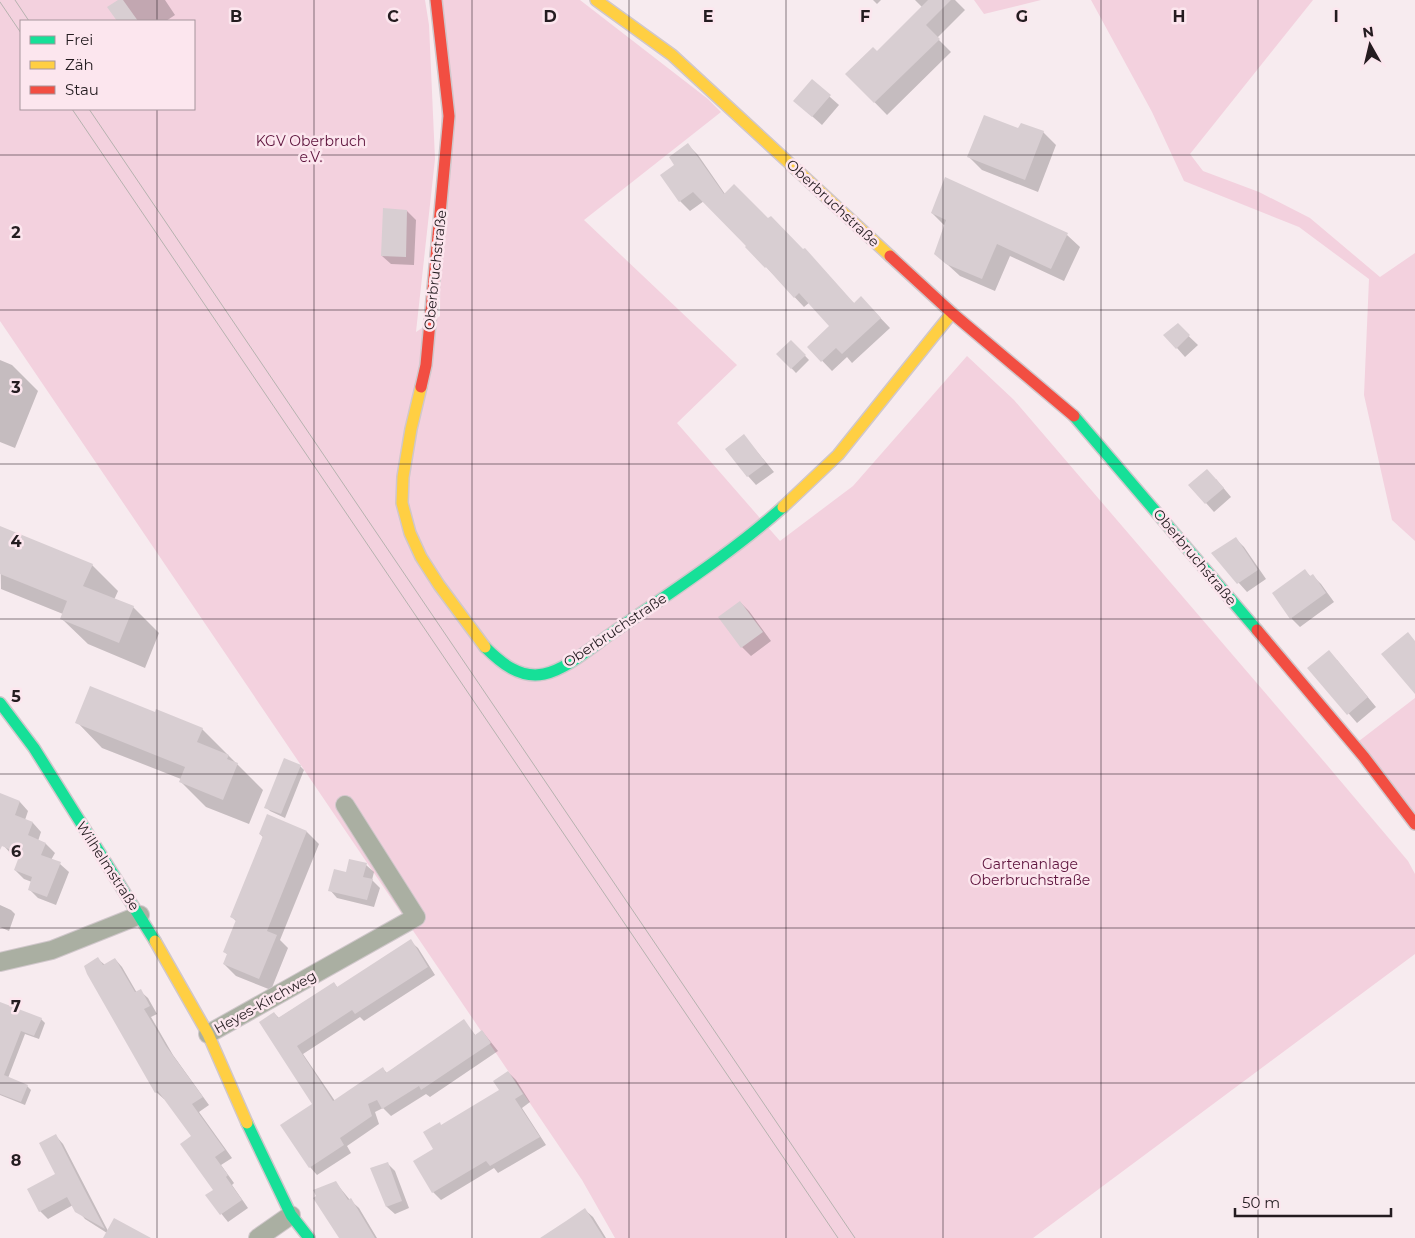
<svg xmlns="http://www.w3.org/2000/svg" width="1415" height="1238" font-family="Montserrat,sans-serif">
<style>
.green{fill:#f3d1de;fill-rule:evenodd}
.shadow{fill:#0003}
.building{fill:#d8ced2}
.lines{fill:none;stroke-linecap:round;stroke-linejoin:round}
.street-casing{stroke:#d0c7cb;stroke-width:20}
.fast-casing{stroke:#d0c7cb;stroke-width:14}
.slow-casing{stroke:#d0c7cb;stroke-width:14}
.jam-casing{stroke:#d0c7cb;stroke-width:14}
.street{stroke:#aaafa2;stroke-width:18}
.fast{stroke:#16e098;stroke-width:11}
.slow{stroke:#ffcf43;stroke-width:11}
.jam{stroke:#f24e42;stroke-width:11}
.tram{stroke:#b6b2af;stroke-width:1}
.grid{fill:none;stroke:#241c20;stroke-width:1;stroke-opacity:0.55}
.labels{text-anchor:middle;stroke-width:5;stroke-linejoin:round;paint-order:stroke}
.park-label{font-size:14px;fill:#5d133c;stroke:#fce6ee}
.street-label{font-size:14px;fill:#241c20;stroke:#fce6ee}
.grid-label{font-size:16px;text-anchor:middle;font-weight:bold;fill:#241c20;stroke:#fce6ee;stroke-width:5;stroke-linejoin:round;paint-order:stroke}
</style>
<rect width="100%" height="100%" fill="#f7ebef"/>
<path class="green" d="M0,0H425L429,25L435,159L416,332L440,316L442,0H580L708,99L721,112L584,220L737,365L677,423L780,541L853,486L967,356L1014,400L1327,765L1408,861L1415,874V954L1033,1238H615L582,1180L0,321ZM21,21H194V109H21Z
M974,0H1041L984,14Z
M1091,0H1313L1190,154L1203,171L1259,192L1310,218L1380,277L1415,253V541L1392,520L1364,395L1369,279L1299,227L1184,181L1152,112Z
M1415,698V813L1359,741Z"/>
<path class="shadow" d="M119,0H165L175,15L166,21H118L109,7Z
M873,0H881L877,4Z
M915,0H955L965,10L937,38L951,52L887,115L847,74L877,53L922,7Z
M812,81L839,105L822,125L795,101Z
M1018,129L1043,132L1056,145L1038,192L982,170L969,157Z
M688,145L698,155L725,194L855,304L871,308L890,328L852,363L847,357L832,371L809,347L831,326L810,302L804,307L704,201L690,211L680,201L676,165Z
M407,211L416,220L414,265L391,264L382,256Z
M932,213L1067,235L1080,247L1064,281L1010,256L995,291L960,276L936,254L945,226Z
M1177,325L1198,345L1185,357L1177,348Z
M791,341L809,360L796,373L778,354Z
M0,360L12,365L38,391L15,448L0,442Z
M744,436L774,472L756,485L748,476Z
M1216,479L1231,497L1214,512L1190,485Z
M0,527L92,565L118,591L114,600L133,607L159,633L145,668L88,644L62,619L63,614L1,589Z
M1236,539L1244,547L1266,579L1247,592L1212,553Z
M1305,571L1311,577L1313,576L1321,584L1334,602L1300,627L1291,618Z
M740,602L749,611L771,641L751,656L742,647L720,617Z
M1337,660L1376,707L1357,723L1309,668Z
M156,714L202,729L263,790L249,824L206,807L180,781L181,779L102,748L77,722Z
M300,766L304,770L285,818L270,811L266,807Z
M0,795L20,802L28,811L25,820L33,823L41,832L38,841L46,844L55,853L51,860L60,864L69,872L56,905L38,898L29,889L32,882L24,879L15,870L20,858L12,855L4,846L0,835Z
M307,832L319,844L280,940L288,948L271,990L236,976L224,964L228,955L225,952L237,922L232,917L263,837L260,834Z
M366,865L374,872L372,880L380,888L374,907L337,898L330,890L347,874Z
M0,905L11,910L15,914L9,931L0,927Z
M410,941L418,948L435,975L364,1021L360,1017L303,1054L335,1101L383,1069L387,1073L464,1021L476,1036L482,1031L498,1051L430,1097L426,1094L391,1116L383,1108L375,1112L379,1124L347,1146L351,1153L317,1175L310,1167L314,1104L274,1013L279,1018L334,983L338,988Z
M98,959L105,965L115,959L122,967L137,993L140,991L148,998L157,1014L151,1017L173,1055L209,1105L199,1112L232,1158L221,1165L234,1183L232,1185L248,1208L228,1222L207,1196L215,1190L192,1136L165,1099H164L156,1092L85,966Z
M0,1003L41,1019L45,1023L39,1039L25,1034L8,1078L27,1086L31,1090L25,1105L0,1095Z
M508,1072L516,1080L530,1102L522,1108L546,1145L498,1173L494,1168L441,1200L433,1192L435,1149L442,1126L501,1091Z
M56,1136L63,1144L108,1231L143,1238H104L107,1233L85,1219L73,1205L48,1219L40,1211L57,1175Z
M387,1163L395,1171L409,1208L395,1214L387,1207Z
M336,1183L350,1200L359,1208L377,1238H341Z
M585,1210L593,1217L606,1238H543Z"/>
<path class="building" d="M118,0H123L138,21H117L107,7Z
M928,0H951L926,25L940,39L874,103L845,74L873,47L877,51Z
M812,79L831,95L812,117L793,101Z
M984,115L1018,128L1021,123L1044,131L1025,180L967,157Z
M688,143L724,194L734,184L768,218L771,216L803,249L805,248L854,303L861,296L881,318L842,354L836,348L821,362L807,347L829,326L799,293L794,298L766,267L765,268L745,247L746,246L693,192L679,202L660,175L674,165L669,157Z
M945,177L1068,233L1051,269L997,244L982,279L946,264L934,254L946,220L931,213Z
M383,208L407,210L406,257L381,256Z
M1178,323L1190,335L1176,349L1163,335Z
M791,340L806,355L791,369L776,354Z
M744,434L766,463L747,477L725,449Z
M1207,469L1224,488L1205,504L1188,485Z
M0,526L93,564L83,586L134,606L119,643L60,619L67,601L0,574Z
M1236,537L1258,570L1237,584L1211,553Z
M1305,569L1310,576L1313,574L1326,593L1290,619L1272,593Z
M740,601L763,632L741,648L718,617Z
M1408,632L1415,641V694L1381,654Z
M1329,650L1368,697L1347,715L1307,668Z
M90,686L155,712L156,709L203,728L197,742L229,755L227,759L238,763L223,800L179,782L185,767L75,723Z
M284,758L301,765L281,814L264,808Z
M0,793L20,801L15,815L33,822L28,835L46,843L41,855L61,862L47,897L28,890L32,877L14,870L20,854L2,846L0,850Z
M267,814L307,831L267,931L277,935L259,979L223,964L227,954L223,952L236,920L230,917L263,836L259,834Z
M349,859L367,863L363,877L373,879L367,900L328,891L334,869L346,872Z
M411,939L428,967L355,1014L352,1010L297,1046L333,1101L383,1067L386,1073L464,1019L475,1035L482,1030L491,1043L421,1090L419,1086L382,1109L377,1100L368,1104L372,1116L340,1138L344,1145L309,1168L280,1125L312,1104L259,1022L274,1012L278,1018L334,982L337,987Z
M98,957L103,965L115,958L135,992L141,989L150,1006L144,1009L155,1027L166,1046L203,1097L192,1104L225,1150L215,1157L228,1175L226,1177L242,1200L220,1215L205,1195L213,1190L180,1144L191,1136L158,1091L155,1093L87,974L84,966Z
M0,1002L42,1018L34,1036L21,1031L4,1075L28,1085L21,1102L0,1094Z
M508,1071L523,1094L515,1099L540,1137L490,1166L486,1161L432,1193L413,1161L433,1149L423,1132L440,1122L441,1125L499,1090L493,1081Z
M56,1134L84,1189L105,1229L75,1212L67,1197L39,1212L27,1189L55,1174L39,1143Z
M388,1162L402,1201L386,1207L370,1168Z
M336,1181L348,1200L351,1198L375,1238H339L313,1198L316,1196L313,1190Z
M585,1208L604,1238H540L566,1221Z
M114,1218L151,1238H103Z"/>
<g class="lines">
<defs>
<path id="street" d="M0,962L52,950L140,915
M208,1034L416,917L345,805
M258,1238L291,1215"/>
<path id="fast" d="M1074,416L1257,630
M485,647C501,663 520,679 544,674C568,669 595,644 615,631C671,592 733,552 783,507
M0,703L34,748L155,941
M247,1123L291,1215L309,1238"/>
<path id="slow" d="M596,0L672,55L890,256
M421,387L411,429L403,477L402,503L410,533L421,557L439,585L485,647
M783,507L838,455L952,313
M155,941L208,1034L247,1123"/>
<path id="jam" d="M890,256L952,313L1074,416
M421,387L426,365L449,116L436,0
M1257,630L1364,757L1415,824"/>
</defs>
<use href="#street" class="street-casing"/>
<use href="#fast" class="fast-casing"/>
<use href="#slow" class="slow-casing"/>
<use href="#jam" class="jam-casing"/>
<use href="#street" class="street"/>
<use href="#fast" class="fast"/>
<use href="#slow" class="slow"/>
<use href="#jam" class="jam"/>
<path class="tram" d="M15,0L29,21
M0,2L21,33
M72,109L838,1238
M89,109L855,1238"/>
</g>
<path class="grid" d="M157,0V21M314,0V1238M472,0V1238M629,0V1238M786,0V1238M943,0V1238M1101,0V1238M1258,0V1238M157,109V1238M0,155H1415M0,310H1415M0,464H1415M0,619H1415M0,774H1415M0,928H1415M0,1083H1415"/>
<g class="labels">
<g class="park-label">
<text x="311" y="146">KGV Oberbruch<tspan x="311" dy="16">e.V.</tspan></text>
<text x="1030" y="869">Gartenanlage<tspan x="1030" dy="16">Oberbruchstraße</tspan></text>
</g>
<g class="street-label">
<text transform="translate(833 203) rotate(43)" y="5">Oberbruchstraße</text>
<text transform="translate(435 270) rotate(-84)" y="5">Oberbruchstraße</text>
<text transform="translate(1195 557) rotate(50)" y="5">Oberbruchstraße</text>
<text transform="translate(615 630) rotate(-34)" y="5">Oberbruchstraße</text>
<text transform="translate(108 866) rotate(57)" y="5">Wilhelmstraße</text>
<text transform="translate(265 1002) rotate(-29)" y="5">Heyes-Kirchweg</text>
</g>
</g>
<g class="grid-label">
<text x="236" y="22">B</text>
<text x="393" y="22">C</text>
<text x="550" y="22">D</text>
<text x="708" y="22">E</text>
<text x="865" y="22">F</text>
<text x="1022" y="22">G</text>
<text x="1179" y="22">H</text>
<text x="1336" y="22">I</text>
<text x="16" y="238">2</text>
<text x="16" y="393">3</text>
<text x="16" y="547">4</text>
<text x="16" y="702">5</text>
<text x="16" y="857">6</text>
<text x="16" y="1012">7</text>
<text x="16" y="1166">8</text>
</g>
<rect x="20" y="20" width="175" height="90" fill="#fce6ee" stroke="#a6959c"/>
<rect x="30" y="36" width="25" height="8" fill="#16e098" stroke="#a6959c"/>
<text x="65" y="45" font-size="15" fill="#241c20">Frei</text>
<rect x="30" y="61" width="25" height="8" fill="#ffcf43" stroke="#a6959c"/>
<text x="65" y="70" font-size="15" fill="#241c20">Zäh</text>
<rect x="30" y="86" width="25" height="8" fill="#f24e42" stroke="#a6959c"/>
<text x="65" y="95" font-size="15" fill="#241c20">Stau</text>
<g transform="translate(1370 45) rotate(352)" stroke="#fce6ee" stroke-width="4" paint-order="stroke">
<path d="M0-4L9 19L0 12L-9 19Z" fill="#241c20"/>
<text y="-8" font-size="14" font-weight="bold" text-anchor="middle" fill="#241c20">N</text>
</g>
<path d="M1235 1208v8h156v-8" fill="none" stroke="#241c20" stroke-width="2.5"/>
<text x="1242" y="1208" font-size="15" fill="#241c20" stroke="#fce6ee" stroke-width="4" paint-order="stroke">50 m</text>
</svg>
